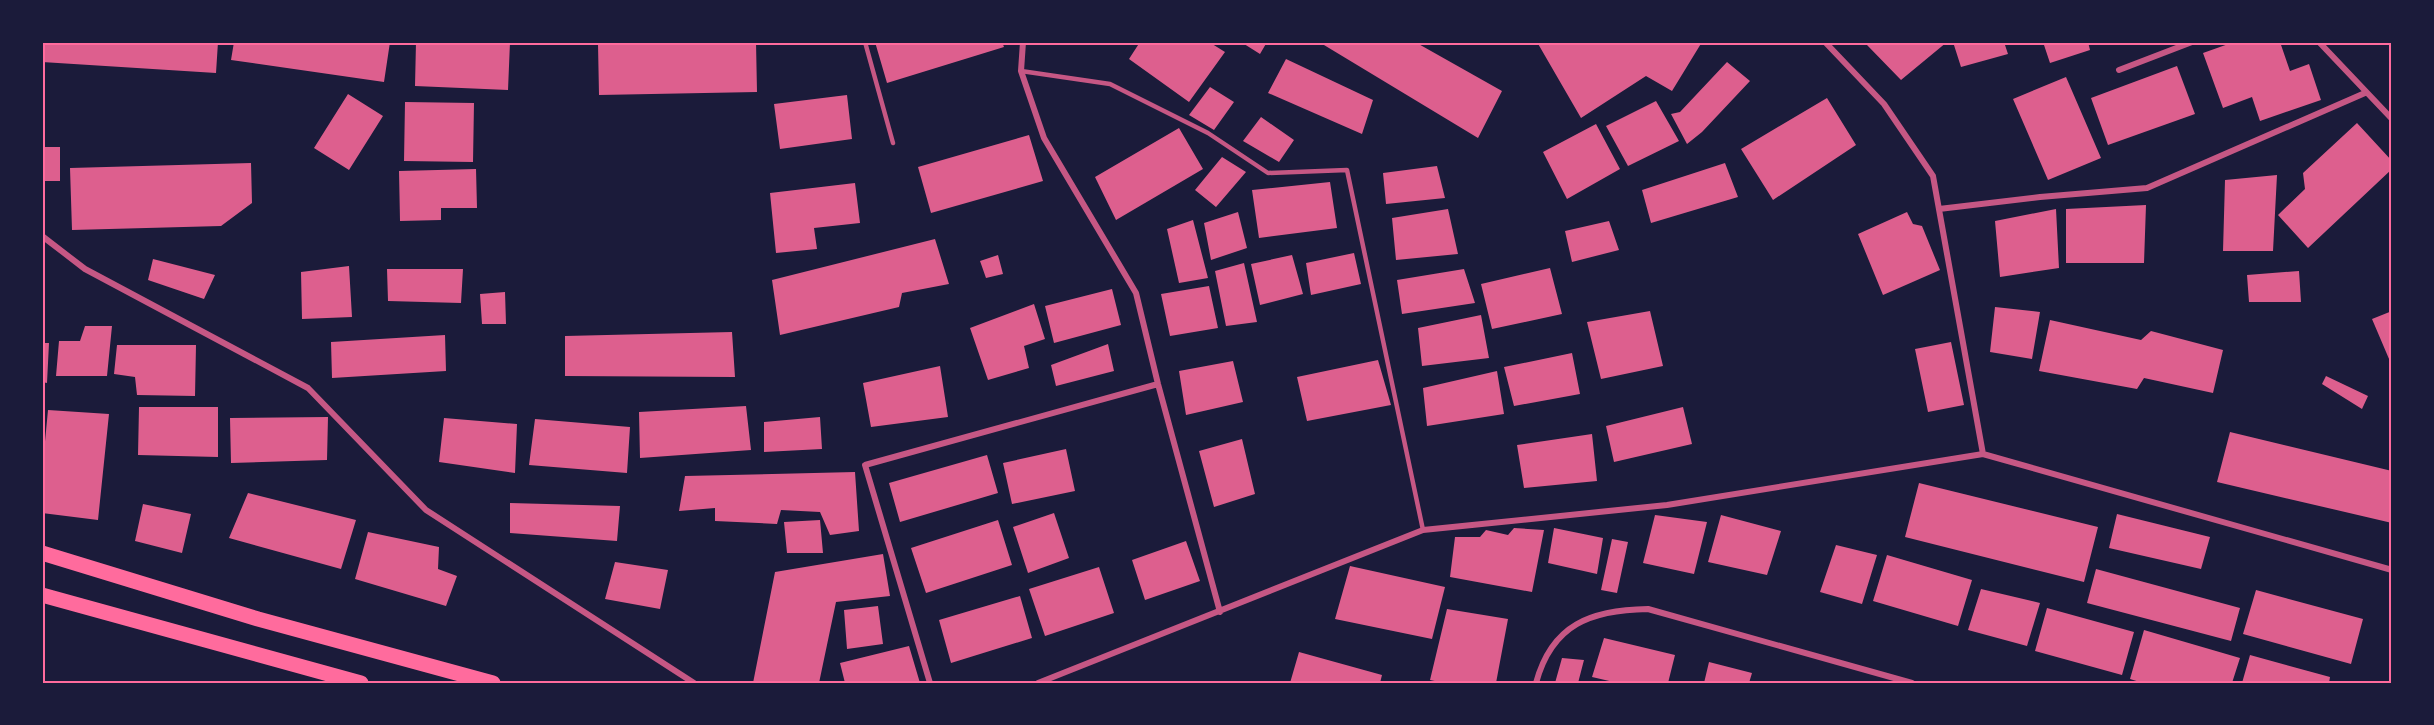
<svg xmlns="http://www.w3.org/2000/svg" width="2434" height="725" font-family="Manrope,sans-serif">
<style>
.building{fill:#dd5f8e}
.lines{fill:none;stroke-linecap:round;stroke-linejoin:round}
.service{stroke:#c65784;stroke-width:4.5}
.minor{stroke:#c65784;stroke-width:6}
.primary{stroke:#ff6b9d;stroke-width:15}
.neatline{fill:none;stroke:#ff6b9d;stroke-width:2}
</style>
<rect width="100%" height="100%" fill="#1b1b3a"/>
<path class="building" d="M42,42H218L216,73L42,62Z
M234,42H390L384,82L231,60Z
M416,42H510L508,90L415,86Z
M756,42L757,92L599,95L598,44Z
M875,42H1002L1004,47L887,83Z
M1140,42H1209L1225,52L1189,102L1129,59Z
M1241,42H1267L1260,54Z
M1319,42H1415L1502,91L1478,138Z
M1537,42H1702L1672,91L1646,76L1581,118Z
M1870,42H1947L1901,80L1867,45Z
M1953,42H2004L2008,54L1961,67Z
M2043,42H2088L2090,50L2050,63Z
M2234,42H2280L2290,71L2309,64L2321,100L2260,121L2252,97L2223,108L2203,53Z
M1286,59L1373,100L1362,134L1268,93Z
M1727,62L1750,81L1702,132L1687,144L1671,114L1680,112Z
M2177,66L2195,114L2108,145L2091,98Z
M2066,77L2101,158L2048,180L2013,99Z
M1210,87L1234,102L1214,130L1189,115Z
M348,94L383,116L349,170L314,148Z
M847,95L852,139L780,149L774,104Z
M1827,98L1856,145L1773,200L1741,149Z
M1656,101L1679,141L1628,166L1606,126Z
M405,102L474,103L473,162L404,161Z
M1261,117L1294,140L1279,162L1243,141Z
M2357,123L2392,161V169L2308,248L2278,215L2305,189L2303,173Z
M1596,124L1620,169L1567,199L1543,152Z
M1179,128L1203,169L1116,220L1095,177Z
M1029,135L1043,181L931,213L918,167Z
M42,147H60V181H42Z
M1222,157L1246,172L1216,207L1195,190Z
M251,163L252,203L221,226L72,230L70,168Z
M1725,163L1738,197L1651,223L1642,190Z
M1437,166L1445,198L1386,204L1383,173Z
M476,169L477,208H441V220L400,221L399,171Z
M2277,175L2273,251H2223L2225,180Z
M1330,182L1337,228L1259,238L1252,190Z
M855,183L860,223L814,228L817,249L776,253L770,193Z
M2146,205L2144,263H2066V209Z
M1448,209L1458,254L1396,260L1392,218Z
M2056,209L2059,268L2000,277L1995,221Z
M1238,212L1247,248L1211,260L1204,223Z
M1907,212L1913,224L1922,226L1940,270L1883,295L1858,234Z
M1193,220L1208,278L1179,283L1167,229Z
M1609,221L1619,250L1572,262L1565,231Z
M935,239L949,284L902,293L899,307L780,335L772,280Z
M1354,253L1361,284L1311,295L1306,263Z
M998,255L1003,274L986,278L980,261Z
M1292,255L1303,294L1260,305L1251,264Z
M153,259L215,275L204,299L148,280Z
M1244,263L1257,322L1226,326L1215,271Z
M349,266L352,317L302,319L301,272Z
M1550,268L1562,314L1492,329L1481,284Z
M387,269H463L461,303L388,301Z
M1464,269L1475,303L1402,314L1397,280Z
M2299,271L2301,302H2249L2247,275Z
M1209,286L1218,328L1170,336L1161,294Z
M1112,289L1121,325L1054,343L1045,306Z
M505,292L506,324H482L480,294Z
M1034,304L1045,339L1024,346L1029,368L988,380L970,328Z
M1995,307L2040,312L2032,359L1990,352Z
M1650,311L1663,366L1601,379L1587,322Z
M2392,311V366L2372,319Z
M1481,315L1489,358L1422,366L1418,328Z
M2050,320L2141,340L2151,331L2223,350L2213,393L2144,378L2137,389L2039,371Z
M85,326H112L107,376H56L59,341H80Z
M732,332L735,377L565,376V336Z
M445,335L446,371L332,378L331,342Z
M1951,342L1964,405L1928,412L1915,349Z
M42,343H49L47,383L42,382Z
M1108,344L1114,371L1056,386L1051,365Z
M117,345H196L195,396L137,395L135,377L114,374Z
M1572,353L1580,394L1514,406L1504,367Z
M1378,360L1391,405L1307,421L1297,377Z
M1233,361L1243,402L1186,415L1179,371Z
M940,366L948,417L871,427L863,383Z
M1497,371L1504,414L1427,426L1423,388Z
M2326,376L2368,396L2362,409L2322,384Z
M746,406L751,450L640,458L639,412Z
M139,407H218V457L138,455Z
M1683,407L1692,444L1614,462L1606,426Z
M48,410L109,414L98,520L42,513V473Z
M328,417L327,460L231,463L230,418Z
M820,417L822,449L764,452V422Z
M444,418L517,424L515,473L439,462Z
M535,419L630,427L627,473L529,465Z
M2230,432L2392,471V523L2217,482Z
M1592,434L1597,481L1524,488L1517,445Z
M1242,439L1255,494L1214,507L1199,451Z
M1066,449L1075,491L1012,504L1003,463Z
M987,455L998,493L900,522L889,483Z
M855,472L859,531L830,535L820,512L781,510L777,524L715,521V508L679,511L685,476Z
M1919,483L2098,527L2084,582L1905,537Z
M248,493L356,520L341,569L229,538Z
M510,503L620,506L617,541L510,533Z
M143,504L191,514L182,553L135,541Z
M1054,513L1069,558L1028,573L1013,527Z
M2117,514L2210,537L2201,569L2109,548Z
M1655,515L1707,522L1694,574L1643,563Z
M1721,515L1781,531L1767,575L1708,562Z
M820,520L823,553H787L784,522Z
M998,520L1012,565L926,593L911,548Z
M1514,528L1544,530L1532,592L1450,577L1455,537H1480L1486,530L1508,535Z
M1554,528L1603,538L1597,574L1548,563Z
M368,532L439,547L438,569L457,576L446,606L355,579Z
M1612,539L1628,542L1617,593L1601,590Z
M1186,541L1200,581L1145,600L1132,560Z
M1836,545L1877,555L1862,604L1820,592Z
M883,554L890,596L836,602L819,683H753L775,572Z
M1887,555L1972,580L1958,626L1873,601Z
M615,562L668,570L660,609L605,599Z
M1350,566L1445,587L1432,639L1335,619Z
M1099,567L1114,613L1045,636L1029,589Z
M2096,569L2240,608L2231,641L2087,603Z
M1981,589L2040,603L2027,646L1968,630Z
M2256,590L2363,619L2351,664L2243,634Z
M1020,596L1032,638L951,663L939,620Z
M878,606L883,644L847,649L844,610Z
M2047,608L2134,632L2122,675L2035,651Z
M1447,609L1508,619L1496,683H1444L1430,680Z
M2144,630L2240,658L2232,683H2143L2130,679Z
M1604,638L1675,655L1668,683H1618L1592,677Z
M909,646L920,683H845L840,663Z
M1299,652L1382,675L1380,683H1290Z
M2250,655L2330,677L2329,683H2242Z
M1562,658L1584,660L1578,683H1555Z
M1709,662L1752,673L1749,683H1704Z"/>
<g class="lines">
<path class="service" d="M865,42L893,143
M1021,71L1110,84L1208,133L1268,173L1347,170L1423,530"/>
<path class="minor" d="M1023,42L1021,71L1044,138L1136,293L1158,384L1220,612
M1825,42L1884,104L1933,176L1983,454
M2319,42L2392,119
M2119,70L2192,42
M1939,209L2040,197L2147,188L2365,93
M42,236L85,269L308,388L426,510L694,683
M930,683L865,465L1158,384
M1038,683L1423,530L1667,505L1983,454L2392,570
M1536,683C1552,624 1591,610 1648,609L1912,683"/>
<path class="primary" d="M42,553L258,619L493,683
M42,595L361,683"/>
</g>
<rect width="2434" height="725" fill="none" stroke="#1b1b3a" stroke-width="87"/>
<rect x="44" y="44" width="2346" height="638" class="neatline"/>
</svg>
